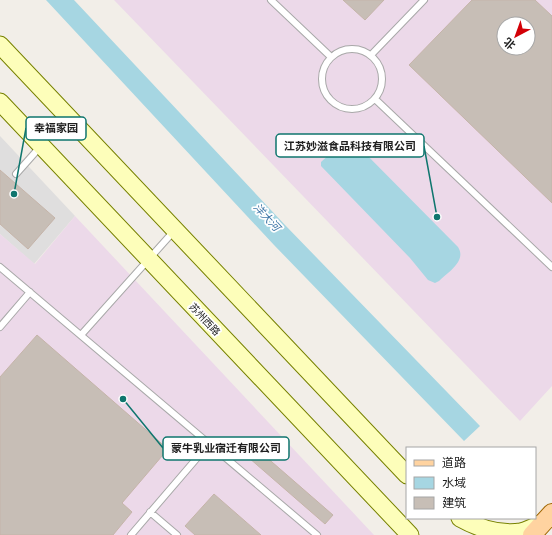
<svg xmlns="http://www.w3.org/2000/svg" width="552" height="535" font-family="Helvetica,'Noto Sans SC',sans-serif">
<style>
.residential{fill:#dfdede}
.industrial{fill:#ecd9e9;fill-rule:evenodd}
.water{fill:#a6d6e2}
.building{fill:#c7beb6;stroke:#c5b4a9;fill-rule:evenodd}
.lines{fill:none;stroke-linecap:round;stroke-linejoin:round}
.lane-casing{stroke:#a8a8a8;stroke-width:8}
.secondary-casing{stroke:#778100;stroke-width:19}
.primary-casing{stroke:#9f6500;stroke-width:20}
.lane{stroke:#fff;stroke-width:6}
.secondary{stroke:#fdfeba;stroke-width:17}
.primary{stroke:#ffd3a0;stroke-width:18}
.labels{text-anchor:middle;stroke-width:3.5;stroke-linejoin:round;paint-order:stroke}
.street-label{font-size:10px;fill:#212121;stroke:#fff}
.water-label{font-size:11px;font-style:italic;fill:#4178a8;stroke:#fff}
.leader{fill:none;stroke:#0f766e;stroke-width:1.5}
.callout-dot{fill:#0f766e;stroke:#fff;stroke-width:1.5}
.callout{fill:#fff;stroke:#0f766e;stroke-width:1.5}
.callout-label{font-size:11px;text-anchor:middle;font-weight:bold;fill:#212121}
</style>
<rect width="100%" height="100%" fill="#f2eee8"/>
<path class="residential" d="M0,136L75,216L34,264L0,234Z"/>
<path class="industrial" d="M114,0H552V386L520,421ZM504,24H528V48H504Z
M75,216L374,535H0V234L35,264Z"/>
<path class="water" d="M46,0H74L285,225L480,426L464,441L274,245Z
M353,141L458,247C467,261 448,272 439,281L435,283L428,280L410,258L321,166V162L342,143Z"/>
<path class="building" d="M343,0H384L365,20Z
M472,0H535L552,16V203L409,65ZM504,24H528V48H504Z
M0,170L55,218L28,249L0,224Z
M37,335L168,449L122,503L132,512L113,535H0V377Z
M249,442L333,515L325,524L241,451Z
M214,494L261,535H195L185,526Z"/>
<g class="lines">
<defs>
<path id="lane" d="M271,0L331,57
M322 79a30 30 0 1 1 60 0a30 30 0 1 1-60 0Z
M371,55L424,0
M375,99L552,267
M16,174L40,147
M0,267L317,535
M0,327L30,292
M81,335L174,231
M150,512L177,535
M131,535L209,444"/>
<path id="secondary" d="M0,45L407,475
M0,102L410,535
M460,518C478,528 500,535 521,532C528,530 536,526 542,523"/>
<path id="primary" d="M532,535L552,513"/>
</defs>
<use href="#lane" class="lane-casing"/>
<use href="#secondary" class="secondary-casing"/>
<use href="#primary" class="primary-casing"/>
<use href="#lane" class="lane"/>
<use href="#secondary" class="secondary"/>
<use href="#primary" class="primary"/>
</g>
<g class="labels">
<g class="street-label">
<text transform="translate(205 319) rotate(47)" y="4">苏州西路</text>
</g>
<g class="water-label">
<text transform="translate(267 217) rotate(47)" y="4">洋大河</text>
</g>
</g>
<path class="leader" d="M14 194L26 128M437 217L424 146M123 399L163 448"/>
<g class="callout-dot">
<circle cx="14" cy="194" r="4"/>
<circle cx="437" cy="217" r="4"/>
<circle cx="123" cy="399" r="4"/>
</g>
<g class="callout">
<rect x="26" y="117" width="60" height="23" rx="4"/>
<rect x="276" y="134" width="148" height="23" rx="4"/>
<rect x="163" y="437" width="126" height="23" rx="4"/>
</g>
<g class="callout-label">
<text x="56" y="132">幸福家园</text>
<text x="350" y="150">江苏妙滋食品科技有限公司</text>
<text x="226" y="452">蒙牛乳业宿迁有限公司</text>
</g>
<rect x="406" y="447" width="130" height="72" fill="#ffffff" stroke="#a6a6a6"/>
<rect x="414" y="460" width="20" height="6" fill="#ffd3a0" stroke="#a6a6a6"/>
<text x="442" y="467" font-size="12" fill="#212121">道路</text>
<rect x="414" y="477" width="20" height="12" fill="#a6d6e2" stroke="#a6a6a6"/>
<text x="442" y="487" font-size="12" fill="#212121">水域</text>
<rect x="414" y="497" width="20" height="12" fill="#c7beb6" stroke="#a6a6a6"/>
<text x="442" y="507" font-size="12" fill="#212121">建筑</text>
<g transform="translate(516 36) rotate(221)"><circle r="19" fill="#ffffff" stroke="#a6a6a6"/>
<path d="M0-3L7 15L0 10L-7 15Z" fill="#d30007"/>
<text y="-6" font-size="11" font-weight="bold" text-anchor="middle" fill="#212121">北</text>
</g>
</svg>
